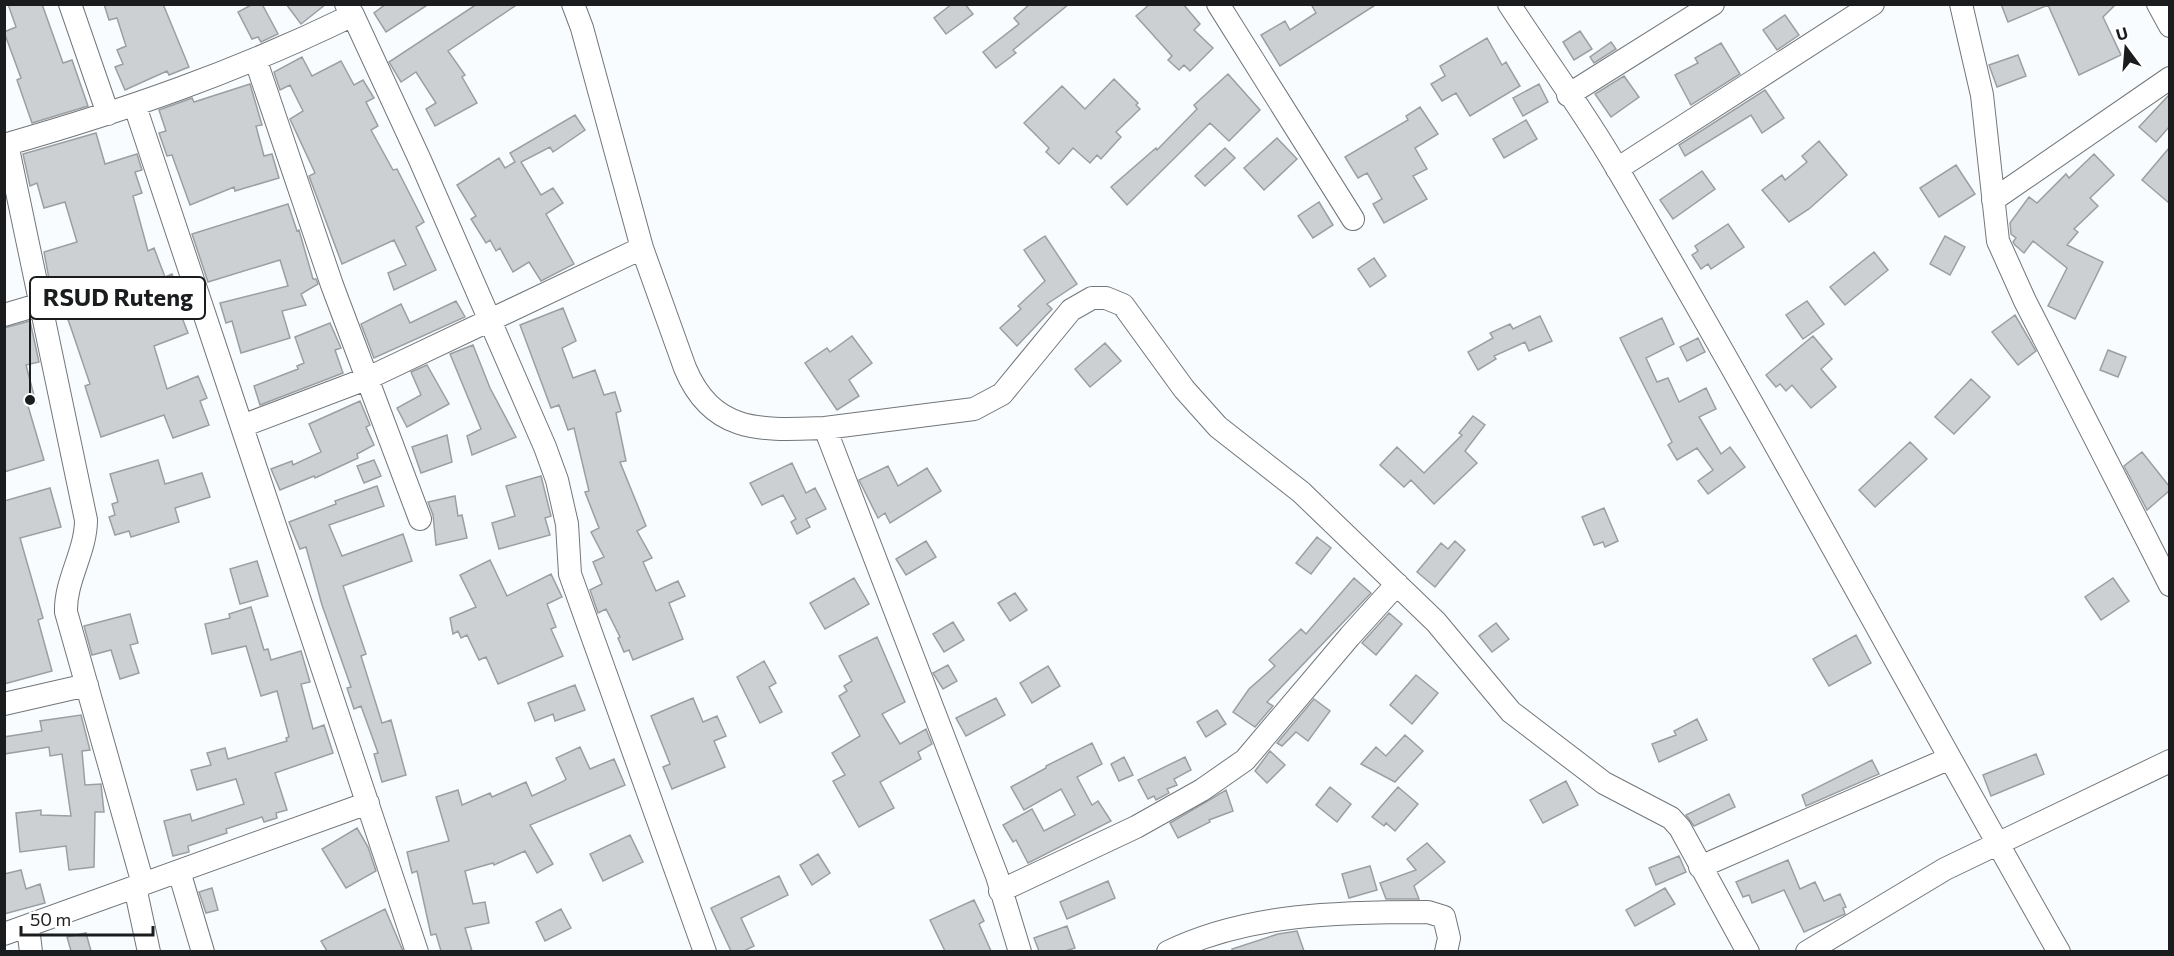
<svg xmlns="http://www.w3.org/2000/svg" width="2174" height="956" font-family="Commissioner,sans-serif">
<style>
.building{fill:#ccd0d3;stroke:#9b9fa2;stroke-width:1.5}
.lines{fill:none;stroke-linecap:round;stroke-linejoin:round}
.minor-casing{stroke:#727679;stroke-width:24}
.minor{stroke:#fff;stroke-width:22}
.leader{fill:none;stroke:#1a1c1d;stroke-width:2}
.callout-dot{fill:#1a1c1d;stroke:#fff;stroke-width:2}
.callout{fill:#fff;stroke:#1a1c1d;stroke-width:2}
.callout-label{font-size:24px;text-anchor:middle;font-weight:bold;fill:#1a1c1d}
</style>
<rect width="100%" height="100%" fill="#f9fcff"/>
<path class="building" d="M8,4H42L63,63L72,60L88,106L32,123L17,80L21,78L4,32L16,27Z
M104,4H163L189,67L169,75L167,71L125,90L115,67L123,64L117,50L126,46L117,18L109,20Z
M253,4H262L278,34L261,42L258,37L252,39L238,12Z
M286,4H326L301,24Z
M386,4H429L386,32L374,13Z
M477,4H518L448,51L465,75L462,77L477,103L435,126L426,109L436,103L416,72L401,82L389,62Z
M952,4H965L973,14L946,34L934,18Z
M1030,4H1069L1013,50L1016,53L996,68L983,52L1019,24L1014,18Z
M1150,4H1183L1200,24L1194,30L1213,48L1190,71L1184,65L1179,70L1168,60L1172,56L1136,16Z
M1311,4H1377L1280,66L1261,35L1285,21L1290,30L1316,13Z
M2001,4H2116L2103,17L2121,55L2079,75L2048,5L2008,22Z
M1785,15L1799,35L1777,50L1763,30Z
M1580,31L1592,49L1574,60L1563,42Z
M1487,38L1502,65L1506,62L1520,86L1470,116L1456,93L1442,101L1431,84L1445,76L1440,66Z
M1611,42L1616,49L1594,63L1590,57Z
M1721,43L1740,74L1691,105L1675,75L1698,63L1695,58Z
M2018,55L2026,76L1997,87L1989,65Z
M302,57L312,76L341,61L354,85L363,80L374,98L366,102L378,126L371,130L393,170L397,169L424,222L416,227L436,270L394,290L388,273L406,265L394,240L342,264L309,176L315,173L290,119L303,111L290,85L280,90L274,72Z
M1228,74L1260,110L1229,141L1210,123L1127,205L1111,187L1156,148L1157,150L1197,109L1194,105Z
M1624,76L1639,97L1611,117L1595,94Z
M1114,79L1138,103L1136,105L1140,109L1116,132L1121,137L1101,159L1097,155L1090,163L1073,148L1059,164L1046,152L1049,148L1024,123L1062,86L1085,109Z
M250,84L262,125L256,126L264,156L272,154L279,178L235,191L234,187L190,205L172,155L167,156L159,133L166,131L159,110L192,98L194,102Z
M1539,84L1548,102L1523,116L1513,98Z
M1765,90L1784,118L1762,133L1751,115L1685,156L1679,145Z
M2169,95V127L2156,142L2139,127Z
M1420,107L1438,134L1415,148L1427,169L1413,176L1427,199L1384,223L1373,204L1382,199L1367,173L1358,178L1345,157L1408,120L1406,116Z
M575,115L585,130L553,152L550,147L521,162L541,195L553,188L563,203L546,214L574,264L541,281L529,262L513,272L500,248L496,251L490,240L486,243L471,219L476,216L457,185L499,158L505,168L515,162L510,153Z
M1526,120L1537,139L1504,158L1493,139Z
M96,133L105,164L137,154L142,170L135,172L142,193L133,196L148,251L154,248L165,277L172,274L180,295L174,297L188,333L154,346L167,389L198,376L207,398L200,401L209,425L173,438L164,415L101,437L85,386L90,384L71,328L53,278L49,279L44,252L77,242L65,202L44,208L37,183L30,186L23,154Z
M1277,138L1297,159L1264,190L1244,168Z
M1819,141L1847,175L1809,209L1789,222L1762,190L1782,175L1785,180L1807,162L1802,156Z
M1225,148L1235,158L1205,186L1195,176Z
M2169,148V203L2142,180Z
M2094,154L2114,175L2090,198L2098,206L2074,229L2078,232L2067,245L2103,262L2075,319L2048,306L2067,268L2033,241L2024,253L2015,245L2013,242L2016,238L2011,234L2010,223L2029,197L2037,203L2066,174L2069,178Z
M1956,165L1975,194L1939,217L1920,188Z
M1702,171L1715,189L1673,219L1660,200Z
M1319,202L1333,225L1313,238L1298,216Z
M288,204L297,231L299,230L313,279H316L318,284L301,294L306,305L282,311L290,338L241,353L232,321L226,323L220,303L288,286L280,260L208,282L192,234Z
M1728,224L1744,247L1711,269L1708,264L1701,269L1692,255L1698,251L1695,246Z
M1045,236L1077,284L1047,304L1052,309L1017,346L1000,328L1021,309L1018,306L1045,281L1024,250Z
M1945,236L1965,247L1950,275L1930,264Z
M1874,252L1888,270L1845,305L1830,287Z
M1374,258L1386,276L1370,287L1358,269Z
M456,301L465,317L374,358L361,324L401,304L410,323Z
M1807,301L1824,324L1803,339L1786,315Z
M563,308L576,341L562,348L573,378L595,370L604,395L615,392L621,411L616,413L626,461L620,462L646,526L637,531L652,558L643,562L656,591L678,581L685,596L669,603L683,639L633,660L629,650L624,652L618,638L620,637L606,609L598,613L590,590L602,584L593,562L604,557L591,532L599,528L585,492L589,491L574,428L568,430L559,405L551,408L520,325Z
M2015,315L2036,351L2018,365L1992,332Z
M1540,316L1552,341L1529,351L1525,342L1494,356L1496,359L1478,370L1468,352L1493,338L1490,333L1510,324L1513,329Z
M1662,318L1674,344L1646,358L1657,382L1668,378L1679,402L1706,388L1716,409L1699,417L1721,454L1730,447L1745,467L1708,494L1698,481L1713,470L1697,448L1677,460L1668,445L1672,442L1620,338Z
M30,321L39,362L26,365L36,403L28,406L44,460L4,472V328Z
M330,323L341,348L335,350L343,373L260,405L254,386L298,369L297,366L304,363L295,337Z
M852,336L872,363L849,380L859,396L837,410L805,363L827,348L830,352Z
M1813,336L1832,359L1821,369L1836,387L1811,408L1792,385L1786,391L1780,384L1776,387L1766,375Z
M1698,338L1705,352L1687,361L1680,347Z
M1105,343L1121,361L1090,387L1075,369Z
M473,345L490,388L516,437L472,455L467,436L481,429L450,354Z
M2108,350L2126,357L2118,377L2100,370Z
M427,365L449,404L407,427L397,408L421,395L411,372Z
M1971,379L1990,397L1954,434L1935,417Z
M360,401L370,425L366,427L374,445L357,454L358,458L315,478L314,476L280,490L271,469L292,461L293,465L321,452L309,424Z
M1473,416L1485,425L1465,451L1477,463L1434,504L1411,480L1404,487L1380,465L1397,447L1424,473L1462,435L1459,433Z
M447,435L452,462L421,473L412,447Z
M1910,442L1927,459L1875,507L1859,490Z
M2142,452L2169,486V491L2147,510L2124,466Z
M158,460L165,484L202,473L210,497L175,508L179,522L131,537L129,531L115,535L109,517L115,515L112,504L118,502L110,474Z
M374,460L381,476L364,483L357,466Z
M792,463L806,493L815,488L826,509L806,519L810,527L797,534L791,522L796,519L783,495L762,505L750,483Z
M888,466L898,486L927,468L941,491L890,523L885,513L878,518L859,480Z
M541,476L551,516L545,518L550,535L499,549L492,523L515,516L506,486Z
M377,486L384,506L329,525L342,556L403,534L412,561L343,586L366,654L361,656L382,723L391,720L406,775L382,782L374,754L378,753L361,706L354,709L347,688L351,687L322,605L306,547L300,549L289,522L336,504L335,501Z
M50,488L61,527L20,538L43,618L38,620L52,671L4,684V501Z
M455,496L458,516L462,515L467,538L436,545L433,515L428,502Z
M1604,508L1618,541L1605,547L1603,542L1594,545L1582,517Z
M1317,537L1331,548L1311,574L1296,563Z
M926,541L936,557L906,575L896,559Z
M1455,541L1465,550L1435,587L1417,572L1441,543L1448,549Z
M490,560L507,596L551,574L562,597L547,604L556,627L551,629L563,656L498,684L486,657L479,660L467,635L461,638L458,631L453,634L450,618L476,607L460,575Z
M257,561L268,596L240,604L230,569Z
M854,578L869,604L825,629L810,603Z
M1354,578L1371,593L1267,702L1273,706L1255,727L1233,712L1249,689L1275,666L1269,660L1301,629L1306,634Z
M2113,578L2129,601L2101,620L2085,597Z
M1015,593L1027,610L1010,621L998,603Z
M251,607L264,650L268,649L271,660L301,651L310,682L301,684L313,729L324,725L333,753L275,773L287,810L276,813L277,818L264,822L262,817L226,829L227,833L188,846L189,852L173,856L164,821L190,814L192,821L244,804L236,779L197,790L191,770L211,765L207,753L225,748L228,759L287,741L286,738L289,737L277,691L261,696L246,646L212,654L205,624L230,618L229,614Z
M1389,613L1402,624L1376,655L1362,643Z
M130,614L138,643L130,645L139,673L120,679L111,650L92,655L84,626Z
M953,622L964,640L944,652L933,634Z
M1496,623L1509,639L1492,652L1479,636Z
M1856,635L1871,663L1829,686L1813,659Z
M877,637L905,702L882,714L900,744L926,729L932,744L918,752L921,759L880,782L894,808L859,827L833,781L845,775L832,753L860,736L839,696L847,691L844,686L852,681L839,656Z
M764,661L776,683L769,687L782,712L760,723L737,677Z
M948,665L957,681L943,689L933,673Z
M1048,666L1060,686L1032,703L1020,683Z
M1416,675L1438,693L1412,724L1390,705Z
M575,685L585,710L555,721L553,714L535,721L528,703Z
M693,698L703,722L717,716L726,736L714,741L725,767L672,789L663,767L670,764L651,716Z
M996,698L1005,715L966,736L956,718Z
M1314,699L1330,711L1308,741L1296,732L1282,746L1277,743Z
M1217,710L1226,724L1206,737L1197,722Z
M81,715L90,750L82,751L85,785L101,784L104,812H95L94,867L69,870L66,846L20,852L16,813L41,810V815L71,816L62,754L50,756L49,747L4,754V737L42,731L40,721Z
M1697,719L1707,740L1659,762L1652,744L1676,735L1674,731Z
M1405,735L1423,751L1395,782L1361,764L1376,747L1386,756Z
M1092,743L1102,764L1077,777L1092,805L1098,801L1111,821L1028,863L1016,840L1013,842L1003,825L1032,809L1044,831L1075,815L1061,789L1024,810L1011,787L1046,768V766Z
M580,747L590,769L614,759L625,785L530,825L553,864L537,873L525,851L494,865L493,863L465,871L473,904L485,902L489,923L465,928L472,951H441L436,934L431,935L417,871L412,873L407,852L449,841L436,797L458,790L462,805L490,793L492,797L526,782L532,796L564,781L566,779L556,758Z
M1270,751L1285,765L1267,783L1255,771Z
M2036,754L2044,774L1991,796L1983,775Z
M1124,757L1133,775L1119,781L1111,764Z
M1185,757L1191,770L1174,779L1177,785L1167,789L1169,793L1156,800L1154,796L1148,799L1138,780Z
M1872,760L1879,774L1806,806L1802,795Z
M1566,781L1578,805L1543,823L1530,800Z
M1330,787L1351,804L1337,822L1316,805Z
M1398,787L1418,804L1395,831L1386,823L1384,826L1372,817Z
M1226,790L1233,811L1209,820L1210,822L1178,838L1170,823Z
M1729,794L1735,807L1694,826L1686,815Z
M357,828L368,847L376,871L346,888L322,849Z
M630,835L643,862L603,881L590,854Z
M1427,843L1445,862L1414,886L1419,899H1386L1380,883L1416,870L1407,859Z
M818,854L830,873L812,885L800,865Z
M1679,856L1686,872L1656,885L1649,868Z
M1788,860L1800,889L1815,882L1824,901L1840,894L1846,907L1843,908L1845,914L1804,932L1784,890L1752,903L1749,895L1743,897L1736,882Z
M1370,866L1377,890L1349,898L1342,874Z
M21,870L26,889L40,884L45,903L4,914V874Z
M779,876L788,895L741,918L754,946L744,951H731L711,908Z
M1108,881L1115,898L1067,919L1060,902Z
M212,888L218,910L206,913L199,892Z
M1665,888L1675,904L1635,926L1626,910Z
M974,900L984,921L979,924L991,951H945L930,920Z
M385,909L403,951H327L321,941Z
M561,909L571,928L545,941L536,922Z
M1067,926L1075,948L1065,951H1039L1034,938Z
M1297,931L1304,951H1232V949L1278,934Z
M86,933L91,951H71L67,937Z"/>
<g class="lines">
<defs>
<path id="minor" d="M70,4L108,114
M573,4L582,28L642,248
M1218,4L1353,219
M1509,4C1544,58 1583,110 1615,165C1768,425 1910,690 2059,952
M1961,4L1982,95L1998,241L2025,301L2170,585
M2158,4L2170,26
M353,15L420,160L545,447L557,480L567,524L570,574L705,952
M256,61L332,285L420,519
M1568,95L1713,4
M135,106L417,952
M7,144L86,520C86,552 65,580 66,612L143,884
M4,145C127,110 238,71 353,15L346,4
M1617,169L1873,4
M1993,200L2170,78
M4,315L41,304
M242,426L366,379L642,248L685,368C713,435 763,430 825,428L997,876L1020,952
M825,428L974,409L1002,394L1071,310L1092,298H1106L1123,305L1184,389L1218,427L1301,492L1436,622L1511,712L1604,783L1671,818L1680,828L1748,952
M4,704L87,685
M1700,867L1948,759
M179,871L203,952
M135,887L149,952
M1000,891L1136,827L1202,790L1245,760L1350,636L1397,584
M28,927L31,952
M4,934L368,803
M1168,952C1248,913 1341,912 1428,912L1444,917L1449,938L1446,952
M1807,952L1945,869L2170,761"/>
</defs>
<use href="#minor" class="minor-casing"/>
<use href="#minor" class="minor"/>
</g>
<path class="leader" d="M30 400L30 298"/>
<circle class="callout-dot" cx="30" cy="400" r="6"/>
<rect class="callout" x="30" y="277" width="175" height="42" rx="6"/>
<g class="callout-label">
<text x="118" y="306">RSUD Ruteng</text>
</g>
<rect width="2174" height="956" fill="none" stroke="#1a1c1d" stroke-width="12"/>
<g transform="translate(2126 48) rotate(344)" stroke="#ffffff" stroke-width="4.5" paint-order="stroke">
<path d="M0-4.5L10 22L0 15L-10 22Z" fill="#1a1c1d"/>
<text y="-9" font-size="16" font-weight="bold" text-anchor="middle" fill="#1a1c1d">U</text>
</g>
<path d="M21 926v9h132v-9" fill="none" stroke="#1a1c1d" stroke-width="3"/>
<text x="30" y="926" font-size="18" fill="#1a1c1d" stroke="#ffffff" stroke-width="4.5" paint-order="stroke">50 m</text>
</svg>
